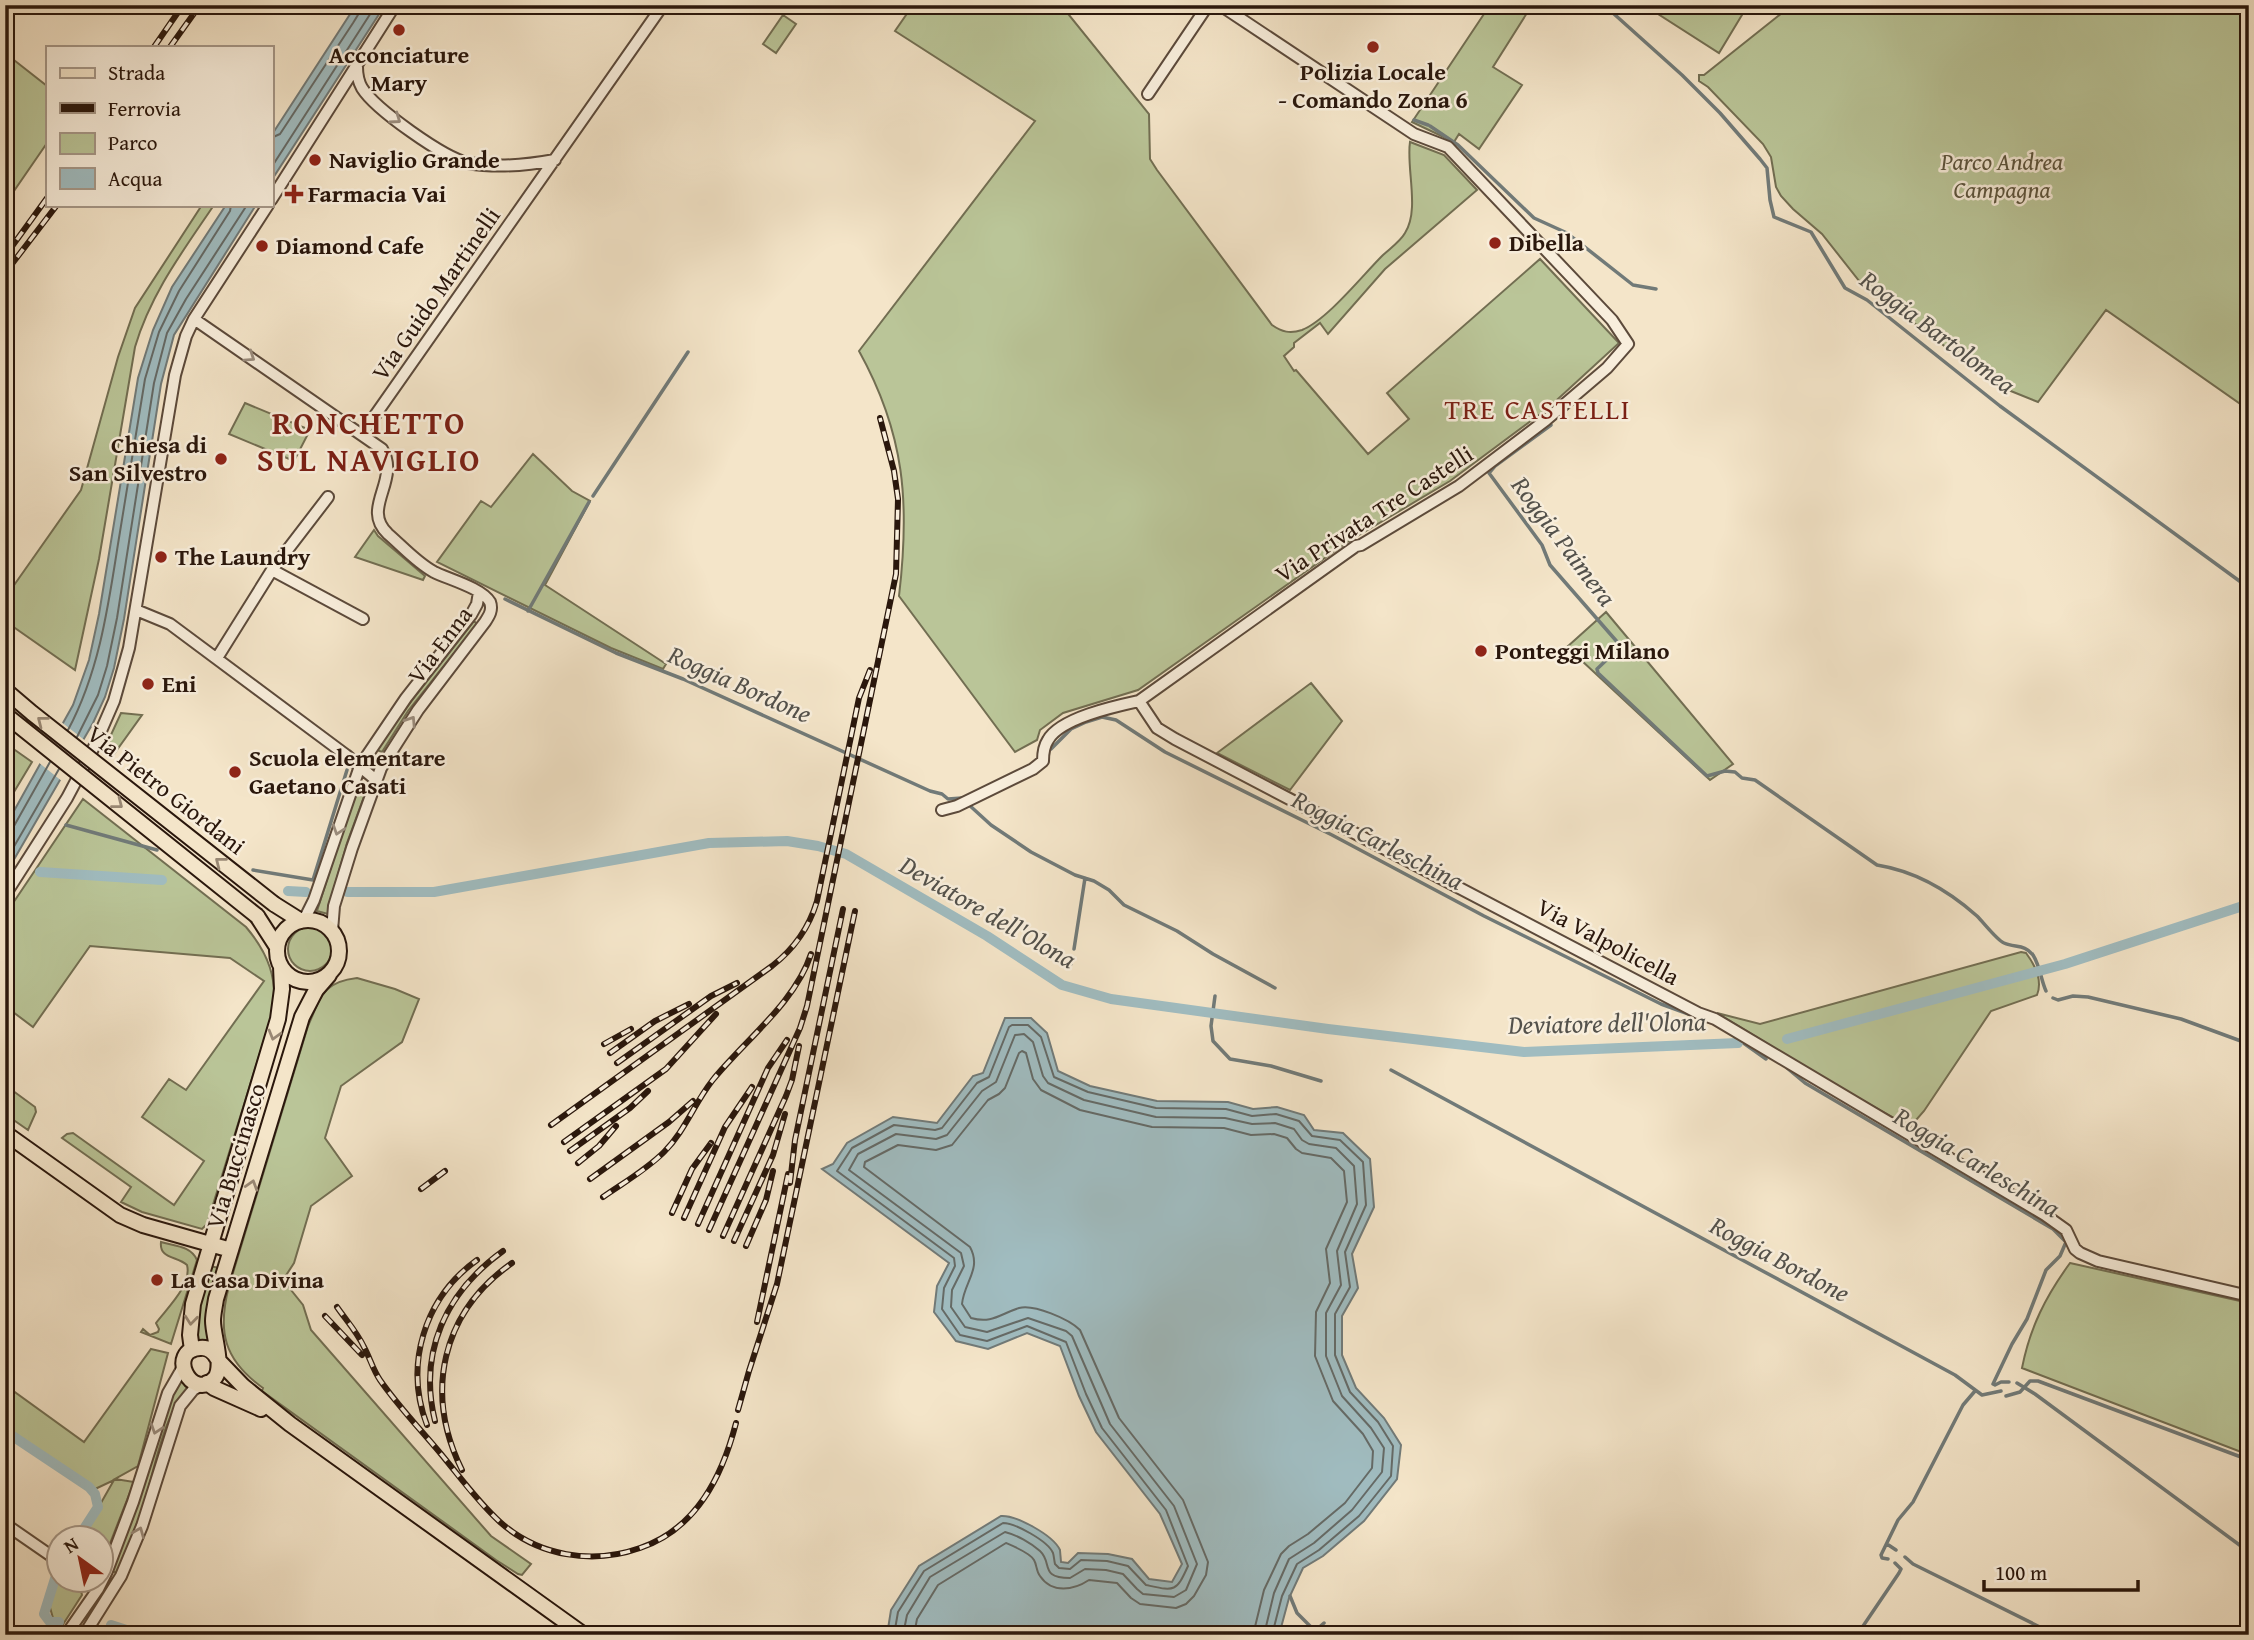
<svg xmlns="http://www.w3.org/2000/svg" width="2254" height="1640" font-family="'Gentium Book Plus',serif">
<style>
.green{fill:#bac598;stroke:#726e52;stroke-width:2}
.water{fill:#a0bcc0;stroke:#717a78;stroke-width:2}
.pier{fill:#f4e5c9}
.lines{fill:none;stroke-linecap:round;stroke-linejoin:round}
.shore{stroke:#656a66;stroke-width:2}
.stream{stroke:#717a78;stroke-width:3.5}
.canal{stroke:#a0bcc0;stroke-width:10}
.minor-casing{stroke:#5c4a3b;stroke-width:14}
.major-casing{stroke:#2a170c;stroke-width:18}
.minor{stroke:#f8eedc;stroke-width:10}
.major{stroke:#f4e5c9;stroke-width:14}
.rail-casing{stroke:#2a170c;stroke-width:6}
.rail{stroke:#f8eedc;stroke-width:3.5;stroke-dasharray:10;stroke-linecap:butt}
.major-bridge-casing{stroke:#2a170c;stroke-width:18;stroke-linecap:butt}
.major-bridge{stroke:#f4e5c9;stroke-width:14}
.oneway{stroke:#9b8d7e}
.oneway2{stroke:#998874}
.poi-dot{fill:#8f2418;stroke:#f8eedc;stroke-width:2.5}
.labels{text-anchor:middle;stroke-width:5;stroke-linejoin:round;paint-order:stroke}
.poi-label{font-size:24px;font-weight:bold;fill:#2a170c;stroke:#f8eedc;text-anchor:start}
.park-label{font-size:24px;font-style:italic;fill:#5c543d;stroke:#f8eedc}
.street-label{font-size:24px;fill:#2a170c;stroke:#f8eedc}
.water-label{font-size:26px;font-style:italic;fill:#53514b;stroke:#f8eedc}
.quarter-label{font-size:28px;letter-spacing:2px;fill:#7a1f14;stroke:#f8eedc}
.district-label{font-size:32px;font-weight:bold;letter-spacing:2px;fill:#7a1f14;stroke:#f8eedc}
</style>
<rect width="100%" height="100%" fill="#f4e5c9"/>
<filter id="stains"><feTurbulence type="fractalNoise" baseFrequency=".00286" numOctaves="4"/><feColorMatrix values="0 0 0 0 .2 0 0 0 0 .09 0 0 0 0 .02 0 0 0 .5 -.17"/></filter>
<radialGradient id="worn" r=".72"><stop offset=".6" stop-color="#630" stop-opacity="0"/><stop offset="1" stop-color="#630" stop-opacity=".3"/></radialGradient>
<path class="green" d="M913,5H1061L1149,114L1150,159L1157,170L1272,325C1282,332 1290,334 1302,330C1327,320 1362,276 1382,256C1389,249 1400,242 1405,233C1420,210 1406,168 1410,142L1444,155L1477,190L1385,269L1328,334L1320,323L1294,343V347L1284,356L1294,371L1296,370L1368,454L1409,419L1387,393L1540,259L1619,343L1547,409L1450,481L1349,541L1138,690L1063,713L1040,730L1037,740L1015,752L899,596C910,503 905,434 859,351L1035,121L895,31Z
M1490,5H1532L1493,67L1522,85L1479,149L1459,134L1454,142L1412,122Z
M1644,5H1748L1719,53Z
M1792,5H2249V410L2106,310L2038,402L1996,385L1860,282L1822,234L1793,209L1781,196L1776,187L1771,157L1763,144L1708,87L1699,81V75H1704Z
M783,15L796,24L776,53L763,44Z
M5,53L47,86V143L5,204Z
M202,205H214C183,251 151,293 135,347L99,559L75,670L5,621V598L81,490L118,357L135,308Z
M245,403L310,430L294,461L229,434Z
M533,454L572,491L590,501L545,585L666,664L663,669L611,648L437,562L481,501L491,507Z
M374,530L378,536L425,576L423,580L355,557Z
M1606,612L1733,764L1710,780L1567,647Z
M474,621L477,624L408,711L382,752L377,750L403,712Z
M1311,683L1342,721L1290,790L1217,753Z
M121,713L142,715L114,754L104,750Z
M5,743L32,762L5,807Z
M359,789L366,791L347,843L330,902L328,914L317,911L349,811Z
M83,799L246,927C268,953 279,980 272,1014L207,1224L202,1229L142,1212L121,1202L131,1187L62,1138L67,1134L73,1133L174,1205L204,1161L142,1117L169,1079L186,1090L264,981L230,958L90,946L33,1027L5,1006V915Z
M288 949a22 22 0 1 1 44 0a22 22 0 1 1-44 0Z
M2021,952L2026,953C2035,965 2043,980 2037,995L1991,1011L1924,1111L1910,1127L1832,1083L1717,1013L1760,1024Z
M357,978L395,989L419,999L402,1042L341,1086L325,1138L352,1176L311,1206L294,1263L283,1280L303,1305L311,1330L491,1536L531,1564L522,1575L518,1574L496,1560L262,1391L263,1388C224,1360 217,1332 229,1286L308,1026C321,997 322,982 357,978Z
M5,1085L35,1107L36,1112L28,1130L5,1114Z
M161,1242C175,1246 191,1246 197,1260L171,1344L141,1332L143,1329L150,1335L158,1332L159,1329L156,1323C168,1307 192,1285 187,1265C177,1256 159,1259 161,1242Z
M2070,1263L2249,1303V1455L2022,1368C2030,1327 2046,1296 2070,1263Z
M210,1266L219,1268L210,1342L193,1341V1326Z
M151,1349L168,1353L138,1466L115,1479L134,1482L102,1564V1538H81L114,1480L93,1490L5,1426V1385L84,1442Z
M177,1373L190,1388C163,1411 154,1474 143,1507C136,1530 126,1551 117,1573L112,1571L136,1507Z
M59,1578L60,1580C71,1580 80,1581 82,1595L62,1626L55,1625L49,1604Z"/>
<path class="water" d="M356,5H385L271,181V136Z
M226,205H256L174,335L161,384L124,619L114,668L105,697L93,723L5,875V827L73,705L89,660L99,614L138,378L153,330L172,287Z
M1005,1018H1031L1047,1033L1058,1071L1090,1086L1157,1101L1228,1102L1253,1109L1277,1107L1304,1115L1314,1130L1343,1133L1370,1159L1374,1207L1352,1254L1358,1288L1342,1316V1355L1356,1388L1384,1418L1401,1445L1397,1479L1364,1521L1323,1556L1303,1568L1289,1598L1279,1635H887L891,1610L919,1566L1001,1516C1016,1515 1053,1535 1060,1550C1060,1551 1061,1561 1061,1562L1068,1563L1078,1553L1108,1554L1132,1559L1149,1579L1172,1582L1182,1564L1160,1514L1096,1432L1079,1396L1060,1346L1027,1333L988,1349L956,1341L934,1312L937,1286L949,1263L822,1169L833,1164L847,1143L893,1117L937,1123L973,1076L983,1073Z"/>
<path class="pier" d="M60,721L87,742L63,782L38,762Z"/>
<g class="lines">
<path class="shore" d="M271,138L280,134L353,23L361,10V5
M271,168L376,5
M68,730C99,672 108,608 118,544C127,489 136,434 145,379L159,332L179,291L230,211L231,205
M77,737L98,695L107,666L117,618L154,383L167,333L186,299L247,205
M5,830L14,826L50,762
M5,862L59,769
M894,1635L898,1612L924,1571L1003,1523C1015,1523 1048,1541 1053,1553C1054,1556 1054,1560 1055,1564L1059,1568L1070,1569L1081,1560L1107,1561L1128,1566L1146,1585C1174,1591 1176,1593 1188,1566L1166,1510L1102,1428L1086,1394L1066,1342L1027,1326L987,1341L960,1335L942,1309L944,1288L955,1266L954,1258L837,1171L852,1148L894,1125L935,1130L942,1128L977,1083L989,1077L1009,1027L1012,1025H1028L1041,1037L1054,1077L1088,1092L1156,1108L1226,1109L1252,1116L1276,1114L1299,1121L1312,1136L1340,1140L1363,1162L1366,1205L1345,1252L1350,1287L1335,1314V1355L1350,1392L1378,1422L1393,1446L1391,1476L1359,1516L1319,1550L1297,1564L1282,1596L1272,1635
M903,1635L907,1615L930,1577L1005,1532C1017,1535 1031,1543 1040,1551C1053,1563 1039,1578 1070,1578L1085,1569L1106,1570L1123,1574L1137,1589L1143,1594L1174,1597L1186,1590L1197,1564L1174,1506L1110,1424L1072,1336L1066,1331L1028,1318L987,1332L965,1327L951,1307L952,1290L964,1266L961,1253L849,1170L858,1154L896,1134L936,1139L947,1135L982,1091L996,1082L1015,1035L1024,1034L1033,1042L1043,1076L1048,1083L1084,1100L1156,1117L1225,1118L1252,1124L1275,1123L1294,1129L1302,1140L1309,1144L1336,1148L1354,1166L1357,1204L1337,1251L1341,1285L1326,1313V1356L1342,1396L1371,1428L1384,1448L1382,1472L1352,1510L1314,1543L1289,1559L1274,1593L1264,1635
M914,1635L917,1619L938,1585L1006,1543C1013,1546 1030,1553 1034,1560C1037,1565 1036,1571 1040,1576C1052,1594 1074,1590 1089,1580L1117,1583L1131,1598L1140,1604L1176,1608L1186,1604L1194,1596L1206,1575L1208,1562L1183,1500L1119,1418L1080,1330C1069,1319 1034,1304 1019,1308C1000,1314 992,1324 971,1318L962,1304C964,1282 982,1269 970,1247L864,1167L865,1162L898,1145L936,1150L952,1145L988,1100L999,1094L1005,1088L1019,1053L1022,1051L1026,1053L1033,1079L1041,1090L1080,1110L1152,1127L1224,1128L1251,1135L1274,1134L1287,1138L1296,1149L1302,1153L1331,1158L1344,1171L1347,1202L1326,1249L1330,1283L1316,1312L1315,1356L1333,1401L1363,1434L1373,1451L1372,1468L1345,1503L1308,1534L1289,1546L1281,1554L1264,1590L1253,1635"/>
<path class="stream" d="M1604,5L1682,75L1720,113L1760,159L1767,168L1770,200L1774,217L1811,232L1845,288L1867,300L2000,406L2249,588
M1414,120L1428,125
M1430,126L1458,145L1534,218L1567,233L1633,285L1656,289
M1551,425L1495,466L1489,473L1542,545L1550,565L1619,644V648L1597,669L1598,673L1707,776L1725,771L1735,772L1742,778L1755,780L1877,865C1914,871 1949,891 1977,916C1984,923 1997,940 2004,943C2015,948 2025,944 2033,955C2040,966 2041,980 2046,991
M593,496L688,352
M505,599L616,653L683,679L930,791L942,794L948,799L962,798
M528,611L589,502
M1051,749L1071,729L1086,722L1102,717L1116,720L1165,752L1332,835L1484,916L1661,1004L1694,1016
M968,804L991,825L1031,852L1075,875L1094,881L1109,890L1124,905L1177,931L1213,954L1275,988
M66,825L157,850
M253,870L313,880L347,770
M1074,949L1085,878
M1071,964L1072,958
M1215,996L1211,1026L1213,1041L1230,1059L1271,1066L1321,1081
M2053,998L2058,1000L2073,996L2088,997L2181,1019L2249,1044
M1735,1037L1766,1059
M1787,1068L1805,1083L2053,1229L2066,1242L2060,1256L2046,1270L2027,1319L2012,1344L1993,1384L1995,1385L2001,1382H2009
M1391,1070L1955,1375L1982,1395L2001,1391
M2017,1383L2035,1394L2249,1552
M2006,1396L2020,1392L2030,1381H2038L2249,1460
M1887,1544L1896,1550
M1905,1557L1913,1564L2056,1635
M1888,1559L1882,1558L1881,1555L1898,1520L1913,1502L1963,1405L1975,1391
M1290,1596L1297,1613L1315,1631L1324,1623
M1857,1635L1899,1573L1901,1569L1895,1563"/>
<path class="canal" d="M40,872L162,880
M288,891L306,892
M347,892H434L709,843L787,841L818,846L846,854L987,936L1062,985L1111,999L1328,1029L1524,1052L1738,1043
M1787,1039L2065,964L2249,904
M5,1431L89,1487L95,1494L98,1507L78,1538
M58,1569L44,1614L50,1622H59
M111,1625L142,1635"/>
<defs>
<path id="minor" d="M357,67C357,74 358,81 362,88C375,109 444,158 468,163C497,168 528,165 555,160
M1148,94L1208,5
M271,200L395,5
M194,319L382,449C401,481 360,508 388,534C402,546 417,563 434,572C448,579 482,588 490,602C493,610 489,616 485,622L418,710L381,768L352,848L334,906L332,931
M362,434L663,5
M272,570L363,619
M136,610L170,624L346,755L376,780
M217,658L272,570L328,497
M1139,701L1157,728L1175,739L1698,1013L1715,1019L2045,1215L2066,1230L2075,1249L2080,1253L2098,1261L2249,1296
M942,810L957,806L1033,769L1043,761C1043,755 1044,746 1048,740C1060,718 1116,706 1139,701L1356,546L1361,545L1459,486L1546,420L1607,368L1628,344L1612,320L1448,147L1414,134L1220,5
M5,895L67,798L94,747L114,701L129,648L175,375L186,336L194,319L268,205
M304,920L314,900L360,766L406,698L471,615L477,604L479,592
M5,1524L60,1562
M87,1580L98,1589
M66,1635L98,1589L107,1571L133,1502L168,1393L183,1367
M84,1635L121,1576L142,1526L180,1406L193,1390L203,1384"/>
<path id="major" d="M274,904L301,921
M257,916L277,947
M277 951a31 31 0 1 1 62 0a31 31 0 1 1-62 0Z
M5,1133L120,1215L143,1225L231,1250
M192,1350L190,1335L193,1304L278,1019L282,989L281,967
M217,1358C213,1351 208,1347 200,1348C166,1350 191,1402 214,1379C225,1368 213,1336 213,1321C213,1314 215,1306 216,1299L302,1017L316,990L329,975
M219,1361L243,1386L290,1424L584,1635
M207,1383L214,1388L261,1409"/>
</defs>
<use href="#minor" class="minor-casing"/>
<use href="#major" class="major-casing"/>
<use href="#minor" class="minor"/>
<use href="#major" class="major"/>
<defs>
<path id="rail" d="M154,47L183,5
M170,47L200,5
M5,256L47,198
M5,273L57,205
M604,1044L631,1029
M610,1053L655,1021L689,1004
M617,1063L711,996L737,983
M551,1125L772,966C794,949 809,928 817,901L859,698L870,670
M564,1142L666,1069L716,1014
M570,1151L630,1108L648,1091
M578,1163L599,1146L616,1126
M590,1179L669,1122L693,1101
M790,1183L795,1140L843,909
M421,1189L445,1171
M603,1197C623,1183 646,1170 664,1152C685,1131 694,1104 712,1081C744,1041 795,1003 811,954
M672,1213L692,1169L711,1143
M684,1218L725,1127L752,1087
M698,1224L768,1068L787,1040
M709,1230L800,1028L807,1006L896,574L898,499L894,471L880,418
M723,1236L786,1096L792,1080L799,1046
M734,1241L773,1155L785,1114
M746,1246L766,1200L773,1171
M337,1307C346,1320 357,1332 364,1347C370,1358 373,1370 380,1380C398,1406 421,1430 441,1454C460,1477 478,1502 500,1522C538,1556 592,1565 640,1548C696,1529 722,1477 736,1423
M325,1316L362,1355
M757,1322L788,1174
M738,1410L749,1371L777,1284L855,911
M435,1421C418,1352 446,1292 503,1251
M427,1425C404,1365 424,1298 477,1260
M462,1470C424,1393 441,1313 512,1263"/>
</defs>
<use href="#rail" class="rail-casing"/>
<use href="#rail" class="rail"/>
<defs>
<path id="major-bridge" d="M5,690L32,713L274,904
M7,716L257,916"/>
</defs>
<use href="#major-bridge" class="major-bridge-casing"/>
<use href="#major-bridge" class="major-bridge"/>
</g>
<defs><path id="oneway-chevron" d="M-2-3.5L2.5 0L-2 3.5" fill="none" stroke-width="1.6" stroke-linecap="round" stroke-linejoin="round" transform="scale(1.75)"/></defs>
<g class="oneway">
<use href="#oneway-chevron" transform="translate(396 119) rotate(35)"/>
<use href="#oneway-chevron" transform="translate(250 357) rotate(34)"/>
<use href="#oneway-chevron" transform="translate(411 721) rotate(-57)"/>
<use href="#oneway-chevron" transform="translate(338 830) rotate(108)"/>
<use href="#oneway-chevron" transform="translate(156 1429) rotate(108)"/>
<use href="#oneway-chevron" transform="translate(139 1532) rotate(-68)"/>
</g>
<g class="oneway2">
<use href="#oneway-chevron" transform="translate(42 721) rotate(-142)"/>
<use href="#oneway-chevron" transform="translate(118 804) rotate(38)"/>
<use href="#oneway-chevron" transform="translate(220 862) rotate(-142)"/>
<use href="#oneway-chevron" transform="translate(274 1035) rotate(106)"/>
<use href="#oneway-chevron" transform="translate(252 1185) rotate(-73)"/>
<use href="#oneway-chevron" transform="translate(191 1320) rotate(96)"/>
</g>
<g class="poi-dot">
<circle cx="399" cy="30" r="7"/>
<circle cx="1373" cy="47" r="7"/>
<circle cx="315" cy="160" r="7"/>
<path d="M290.5 183.5h7v7h7v7h-7v7h-7v-7h-7v-7h7z"/>
<circle cx="1495" cy="243" r="7"/>
<circle cx="262" cy="246" r="7"/>
<circle cx="221" cy="459" r="7"/>
<circle cx="161" cy="557" r="7"/>
<circle cx="1481" cy="651" r="7"/>
<circle cx="148" cy="684" r="7"/>
<circle cx="235" cy="772" r="7"/>
<circle cx="157" cy="1280" r="7"/>
</g>
<g class="labels">
<g class="poi-label">
<text x="399" y="63" text-anchor="middle">Acconciature<tspan x="399" dy="28">Mary</tspan></text>
<text x="1373" y="80" text-anchor="middle">Polizia Locale<tspan x="1373" dy="28">- Comando Zona 6</tspan></text>
<text x="329" y="168">Naviglio Grande</text>
<text x="308" y="202">Farmacia Vai</text>
<text x="1509" y="251">Dibella</text>
<text x="276" y="254">Diamond Cafe</text>
<text x="207" y="453" text-anchor="end">Chiesa di<tspan x="207" dy="28">San Silvestro</tspan></text>
<text x="175" y="565">The Laundry</text>
<text x="1495" y="659">Ponteggi Milano</text>
<text x="162" y="692">Eni</text>
<text x="249" y="766">Scuola elementare<tspan x="249" dy="28">Gaetano Casati</tspan></text>
<text x="171" y="1288">La Casa Divina</text>
</g>
<g class="park-label">
<text x="2002" y="170">Parco Andrea<tspan x="2002" dy="28">Campagna</tspan></text>
</g>
<g class="street-label">
<text transform="translate(436 294) rotate(-55)" y="8">Via Guido Martinelli</text>
<text transform="translate(1374 514) rotate(-33)" y="8">Via Privata Tre Castelli</text>
<text transform="translate(440 645) rotate(-53)" y="8">Via Enna</text>
<text transform="translate(166 790) rotate(38)" y="8">Via Pietro Giordani</text>
<text transform="translate(1608 942) rotate(28)" y="8">Via Valpolicella</text>
<text transform="translate(236 1156) rotate(-73)" y="8">Via Buccinasco</text>
</g>
<g class="water-label">
<text transform="translate(1938 332) rotate(37)" y="9">Roggia Bartolomea</text>
<text transform="translate(1564 541) rotate(53)" y="9">Roggia Paimera</text>
<text transform="translate(740 684) rotate(24)" y="9">Roggia Bordone</text>
<text transform="translate(1378 840) rotate(27)" y="9">Roggia Carleschina</text>
<text transform="translate(988 912) rotate(30)" y="9">Deviatore dell'Olona</text>
<text transform="translate(1607 1023) rotate(-1)" y="9">Deviatore dell'Olona</text>
<text transform="translate(1977 1162) rotate(31)" y="9">Roggia Carleschina</text>
<text transform="translate(1780 1259) rotate(28)" y="9">Roggia Bordone</text>
</g>
<g class="quarter-label">
<text x="1538" y="419">TRE CASTELLI</text>
</g>
<g class="district-label">
<text x="369" y="434">RONCHETTO<tspan x="369" dy="37">SUL NAVIGLIO</tspan></text>
</g>
</g>
<rect width="2254" height="1640" fill="none" stroke="#f4e5c9" stroke-width="28"/>
<rect x="7" y="7" width="2240" height="1626" fill="none" stroke="#2a170c" stroke-width="3.5"/>
<rect x="14" y="14" width="2226" height="1612" fill="none" stroke="#2a170c" stroke-width="2"/>
<rect x="46" y="46" width="228" height="161" fill="#f8eedc" stroke="#a69889" stroke-width="2"/>
<rect x="60" y="68" width="35" height="10" fill="#f4e5c9" stroke="#a69889" stroke-width="2"/>
<text x="108" y="80" font-size="21" fill="#2a170c">Strada</text>
<rect x="60" y="103" width="35" height="10" fill="#2a170c" stroke="#a69889" stroke-width="2"/>
<text x="108" y="116" font-size="21" fill="#2a170c">Ferrovia</text>
<rect x="60" y="133" width="35" height="21" fill="#bac598" stroke="#a69889" stroke-width="2"/>
<text x="108" y="150" font-size="21" fill="#2a170c">Parco</text>
<rect x="60" y="168" width="35" height="21" fill="#a0bcc0" stroke="#a69889" stroke-width="2"/>
<text x="108" y="186" font-size="21" fill="#2a170c">Acqua</text>
<g transform="translate(80 1559) rotate(327)"><circle r="33" fill="#f8eedc" stroke="#a69889" stroke-width="2"/>
<path d="M0-5L12 26L0 18L-12 26Z" fill="#8f2418"/>
<text y="-10" font-size="19" font-weight="bold" text-anchor="middle" fill="#2a170c">N</text>
</g>
<path d="M1984 1580v10h154v-10" fill="none" stroke="#2a170c" stroke-width="3.5"/>
<text x="1995" y="1580" font-size="21" fill="#2a170c" stroke="#f8eedc" stroke-width="5" paint-order="stroke">100 m</text>
<rect width="100%" height="100%" filter="url(#stains)"/>
<rect width="100%" height="100%" fill="url(#worn)"/>
</svg>
